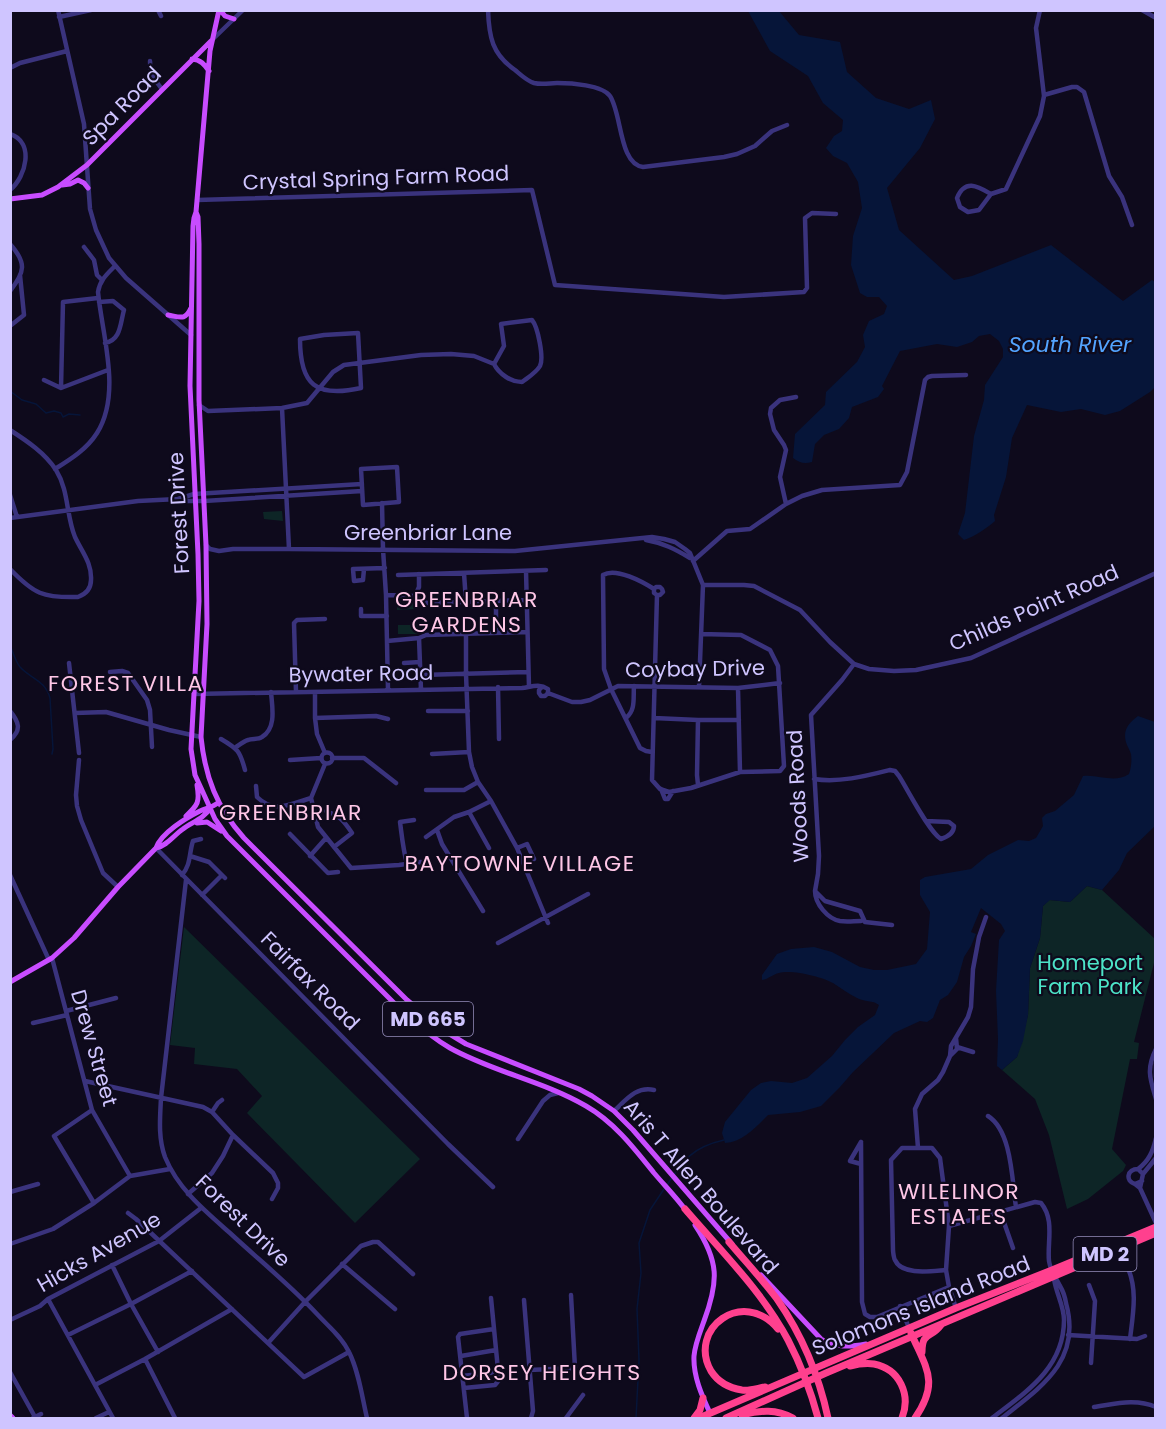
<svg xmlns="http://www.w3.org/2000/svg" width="1166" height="1429" font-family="Poppins,sans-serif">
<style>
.green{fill:#0d2526}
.water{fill:#061539}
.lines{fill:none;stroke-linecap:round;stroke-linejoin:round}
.stream{stroke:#061539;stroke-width:1.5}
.minor{stroke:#3a337d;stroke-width:4.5}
.major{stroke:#c84cff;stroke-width:5}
.highway{stroke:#ff408e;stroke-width:7}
.labels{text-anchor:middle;stroke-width:4.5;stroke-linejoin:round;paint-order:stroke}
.shield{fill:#0e0a1c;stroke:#958dbb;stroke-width:1.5}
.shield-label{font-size:20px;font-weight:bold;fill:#cfc5ff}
.street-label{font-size:21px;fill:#cfc5ff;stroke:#0e0a1c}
.park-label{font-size:21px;fill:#4de3c8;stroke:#0e0a1c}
.water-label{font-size:22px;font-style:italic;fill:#53a4ff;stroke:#0e0a1c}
.neighbourhood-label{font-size:22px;letter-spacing:1.5px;fill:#ffc7e7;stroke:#0e0a1c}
</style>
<rect width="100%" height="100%" fill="#0e0a1c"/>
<path class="green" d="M282,511L283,521L264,519L263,512Z
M416,600L417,609L397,610V601Z
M398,625H418V634H398Z
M1087,886L1102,890L1155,939V959L1134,1042L1139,1043L1137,1059H1130L1112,1149L1126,1165L1123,1171L1088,1199L1067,1209L1049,1135L1035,1099L1002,1070L1017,1057L1028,1015L1030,968L1040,938L1043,906L1049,900L1070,902Z
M184,927L420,1159L355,1223L247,1113L262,1096L237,1069L194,1064L195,1048L170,1045Z"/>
<path class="water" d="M748,11H779L799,35L840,42L847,72L876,98L909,109L931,100L935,119L920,148L887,188L899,230L954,280L972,276L1051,245L1123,301L1152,280L1155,282V387L1150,392L1120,411L1105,415L1081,409L1061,412L1027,405L1012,438L1006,477L994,515L995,521C987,528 974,537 964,540L958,534L965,513L974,436L984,400L985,385L1003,357V349L999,341L990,334L979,336L972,342L957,347L937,344L900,351L882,386L884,389L878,397L852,407L849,418L839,429L824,435L815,444L812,462C804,464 800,463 793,458L795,434L825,405L826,392L857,362L865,347L863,335L869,321L884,314L887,306L879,297H867L860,293L851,265L853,236L862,208L858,182L847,163L833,156L826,148L834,136L842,131L843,120L823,103L808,76L770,51Z
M1138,716L1155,722V826L1127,853L1119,870L1102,890L1087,886L1070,902L1050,900L1043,906L1040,938L1030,968L1028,1015L1023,1041L1017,1057L1002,1070L997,1066L998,1039L996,991L999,940L1005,931L1001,924L981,908L971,932L976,934L971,946L964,957L957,982L948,995L940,1000L933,1018L927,1022L920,1021L894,1033L853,1072L840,1087L821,1106L800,1112L768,1115C756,1127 743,1142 725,1143L722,1133L725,1122L751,1090L761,1083L771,1081L792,1083L807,1078L832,1056L845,1040L858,1027L875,1015L879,1005C873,1000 864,1002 857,998C849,994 841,988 833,983C823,977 791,969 779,973C773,974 769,979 762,980V975L777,954L791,949L814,947L832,952L860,967L874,970H887L916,964L927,949L930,912L920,895V880L925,877L971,869L988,855L1018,840L1029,841L1036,838L1043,826L1042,818L1046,814L1055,811L1074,795L1083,776C1099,774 1114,784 1129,774C1131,768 1132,761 1131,754C1130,751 1129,749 1127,745C1122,732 1127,724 1138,716Z"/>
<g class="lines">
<path class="stream" d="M10,391L22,400L36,404L46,413L54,411L61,413L63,417L69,414L80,415
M10,645C13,652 15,661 20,667C31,679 45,680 50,698L53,749L52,754
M667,1185C684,1159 693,1147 724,1140
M636,1418L639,1360L637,1309L641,1273L639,1243L650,1210L664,1189"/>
<path class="minor" d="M58,10L84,124L90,209L96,230L109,258L126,278L191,335
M158,10L161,16
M488,10C489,37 492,54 515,70C521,75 527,81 534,83C542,85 550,83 557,83C571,83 602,85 610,96C622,114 619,164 643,167L724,157L737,154L755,146L772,131L787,125
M1142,10L1156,18
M59,17L91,10
M213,39L243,10
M150,61C150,74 154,79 162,89
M10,68L20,63L67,51
M1044,95L1072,87H1077L1084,92L1109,176L1122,197L1132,225
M10,134C35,142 26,177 10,190
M991,194C977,186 965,179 957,198L960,207L968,212L979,210L991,194L1006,189L1040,116L1044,96L1036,28L1040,10
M197,200L532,190L555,285L724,297L804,292L807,288L805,218L812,213L836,214
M10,244C27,263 25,272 10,291
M84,247L94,260L97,275L102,280
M99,302L113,301L124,310C120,324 121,340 105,343
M10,326L24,315L20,275
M358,333L361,388C316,398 300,385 300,339L324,335Z
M44,380L61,388L108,370
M61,388L63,302L98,298
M199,405L208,411L282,408L307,403L333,372L344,365L421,355L451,354L474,356L494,364C499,374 511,382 522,382C527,378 536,373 540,366C544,358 538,327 532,320L501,324L504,346L494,364
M282,408L289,549
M10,430C27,441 45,453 56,470C69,491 66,515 75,537C82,552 92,563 91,580C91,589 86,594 78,597C43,598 34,594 10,569
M397,467L399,502L363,505L361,469Z
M55,469C71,459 87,449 97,433C122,393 102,335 98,292C100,280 107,274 115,266
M10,495L17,517
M178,499L185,501H204L362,491
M382,503L383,549L386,595L388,690
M786,504L780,477L786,450L784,445L774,430L770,414L771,408L780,400L796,397
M10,518L138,501L178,499L194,494L362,484
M646,540C663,543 675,549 690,558
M206,545L210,549L219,551L233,549H289L515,551L652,537L664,539L675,542L685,549L690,553L703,585L699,687
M693,561L727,531L750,529L786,504L802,496L822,490L900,485L907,472L925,380L928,377L932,376L966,375
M364,569L363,580L354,581L353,569L385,568
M526,571L529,687
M464,573L466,602
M398,575L546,570
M703,585H744L754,586L800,610L830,642L854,664L869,669L894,671L916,670L971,658L1156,573
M386,595L415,596L421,601L427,603L526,600
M657,595L654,593V589L656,587H660L662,589L663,592L660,595H657L652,780L660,789L669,792L691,788L740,772L780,771L784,766L778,666L770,650L741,635L701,634
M415,596L419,587V574
M496,601V633
M361,609V616H387
M466,634V674L469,752L472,767L478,782L491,801L517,848L548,923
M419,638L421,690
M387,641L419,638L426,635L527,632
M69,663L79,753
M404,663L420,662
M854,664L842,680L811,715L819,856L818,874L815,891L825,901L860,911L865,922L892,925
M110,672L122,671L128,673L147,700L150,710L152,747
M421,675L528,672
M498,687L499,739
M738,688L740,772
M296,692L294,623L297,620L325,619
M315,692V718L317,734L325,753
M548,693L572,702H581L590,700L618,686L738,688L780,683
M194,694L522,688C531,687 539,683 548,689V693L545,696H541L539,693V690L542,687
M10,711C19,722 22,730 10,740
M428,711H468
M75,713L106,712L169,730L201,737
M315,718L376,716L388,719
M626,718C636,710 633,698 634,686
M654,718L698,720H739
M698,720L697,775L698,785
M221,739C238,749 240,751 245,770
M236,747C239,745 244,741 248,740C252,738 258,740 262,737C277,728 272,706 271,692
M652,752L646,751L640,748L611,689L604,669L603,575C616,567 643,582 654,589
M321.5 758a5.5 5.5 0 1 1 11 0a5.5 5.5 0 1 1-11 0Z
M432,754L469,752
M332,758H364L396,783
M79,760L76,795L77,806L81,820L103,873L118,887
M290,760L321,758
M325,764L311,798L318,827L351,868L399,865L421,862
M814,779C839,783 866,776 890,770L895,771L899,776C908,790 929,832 941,839C947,837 954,833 954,826L949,822L926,821
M256,786L257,797C274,814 291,804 311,798
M661,789L665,799H668L673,791
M426,790H464L478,782
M326,811C340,816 344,821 352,833L334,847
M469,812L489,848
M437,830L442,844L483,911
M290,834L328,873L338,872
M426,837L454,817L469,812L491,801
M156,848L448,1144L493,1187
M517,848L527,844L534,859
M190,856L209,862L225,878
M310,856L326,838
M407,864C403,849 402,837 400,822L414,820
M10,875L49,960
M182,875C191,865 189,853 193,841L201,839
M186,880L161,1098C160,1118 158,1138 165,1157C178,1189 205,1211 230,1233C259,1260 290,1285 317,1314C328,1326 342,1337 349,1352C359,1372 362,1397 367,1418
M815,891C815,904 828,919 840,921C847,922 854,921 861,921
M202,895L222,875
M498,943L588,894
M52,958L92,1110L130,1176
M66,1011L116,998
M33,1023L67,1015
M957,1047L973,1052
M1156,1049C1146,1069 1150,1079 1156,1099
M950,1056L957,1049L956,1038
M1156,1063V1077
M85,1081L203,1107L212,1112L233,1135L273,1173L278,1183V1188L272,1199
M92,1110L54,1136L94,1203
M614,1111C626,1100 636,1086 654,1090
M212,1112L218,1103L222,1100
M988,1116C1012,1131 1012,1181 1016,1207
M518,1139L543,1101L550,1095L558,1093
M861,1142L862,1302L865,1314L870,1317H877L949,1287
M918,1148H902L891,1160L893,1250C893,1252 894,1259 895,1260C902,1276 932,1271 946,1270
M861,1164L850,1161L861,1142
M1138,1169C1149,1161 1153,1151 1156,1138
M1143,1174L1156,1158
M1135,1184L1140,1188L1143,1174L1138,1169C1127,1169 1125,1181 1135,1184L1142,1181
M1140,1188L1156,1223
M10,1192L38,1184
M188,1194L212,1173L223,1156L233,1135
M1000,1211L1013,1248
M128,1213L136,1219L304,1377L349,1352
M949,1226L1035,1202L1041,1203C1055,1220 1047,1242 1049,1261C1050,1270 1056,1278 1060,1286C1063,1291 1065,1297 1066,1303C1082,1361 1041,1387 1002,1418
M10,1244L53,1229L94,1203L130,1176L170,1169
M342,1264L395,1309
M112,1265L131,1304L158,1352
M1127,1266C1138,1289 1133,1314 1130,1339
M1089,1285L1095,1301L1091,1363
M48,1299L113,1418
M524,1300L533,1411L531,1418
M900,1306L909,1328
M956,1308L949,1287L946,1270L949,1226L940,1158L932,1148H918L915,1109L922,1094L938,1080L943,1072L950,1056L951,1046L968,1017L971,1007L973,969L979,937L986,917
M10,1320L40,1306L48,1299L159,1241L201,1208
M68,1335L131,1304L192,1271
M1068,1335L1137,1339L1145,1336
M268,1343L305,1302L361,1246L373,1242H378L413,1274
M461,1356L496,1350
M145,1359L175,1418
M529,1370L575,1368L571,1295
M10,1372L35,1417
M462,1376L499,1372
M95,1385L145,1359L232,1309
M464,1388L495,1385L499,1380L491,1298
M1094,1407C1115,1404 1135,1398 1156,1407
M33,1418L41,1414
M96,1418L109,1412
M467,1418L458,1337L460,1334L494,1329
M566,1418L583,1395
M992,1418C1026,1392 1064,1368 1064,1320C1064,1306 1056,1293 1054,1279"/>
<path class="major" d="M219,10L210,51L196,212L194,218L193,226L190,386L198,554L199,601L191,749L195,775L201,788L215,819L227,836L399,1008C415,1023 431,1037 450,1048C493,1072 543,1081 586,1106C614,1122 634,1148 654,1173C665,1186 677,1198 687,1212
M220,10L225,16L234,19
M192,59C201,60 204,64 209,71
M62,185L70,184L78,180L84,183L88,188
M10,199L42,195L58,187L87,165L211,41
M196,212L198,217L199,244V400L206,545L207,624L201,737C205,777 217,808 244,838L407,1000L443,1030L466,1044L579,1089L592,1096L614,1111L633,1130L732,1244
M168,315C180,317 185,321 191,308
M186,816C198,805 200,802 197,785
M197,823L207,822L221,831
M156,848C167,846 174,835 183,829C192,822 204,819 210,808
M10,982L52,958L74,938L118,887L156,848C161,833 186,818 200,811C207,808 211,808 218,803
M695,1225C719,1261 719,1281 704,1321C700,1332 695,1344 694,1356C693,1376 702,1396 710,1413
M761,1275L821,1339C835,1348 850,1347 866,1344
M10,1415L13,1418"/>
<path class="highway" d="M685,1209C721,1251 762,1291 788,1340C801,1365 811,1392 818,1418
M729,1242C745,1261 762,1279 777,1299C802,1335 819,1376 828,1418
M911,1333C926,1368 940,1382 915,1418
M922,1352C922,1331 931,1339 941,1325
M850,1366C858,1364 866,1363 874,1364C900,1369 911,1395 902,1418
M765,1387C758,1388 750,1391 742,1390C729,1388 718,1382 711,1371C687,1329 743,1287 778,1329
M742,1415C761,1410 776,1409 793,1418
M694,1418L700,1410L703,1398
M699,1418L956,1308L1052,1270L1156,1227
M726,1418L826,1373L1156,1233"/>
</g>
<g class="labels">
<g class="shield">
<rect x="383" y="1002" width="90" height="34" rx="4.5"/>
<rect x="1073.5" y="1237" width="63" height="34" rx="4.5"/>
</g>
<g class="shield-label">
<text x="428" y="1026">MD 665</text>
<text x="1105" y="1261">MD 2</text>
</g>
<g class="street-label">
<text transform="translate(122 106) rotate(-45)" y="7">Spa Road</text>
<text transform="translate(376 178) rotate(-2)" y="7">Crystal Spring Farm Road</text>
<text transform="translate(179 513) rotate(-93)" y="7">Forest Drive</text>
<text x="428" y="540">Greenbriar Lane</text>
<text transform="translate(1034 608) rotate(-24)" y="7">Childs Point Road</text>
<text transform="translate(695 669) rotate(-1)" y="7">Coybay Drive</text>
<text transform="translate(361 674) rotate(-1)" y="7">Bywater Road</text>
<text transform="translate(798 796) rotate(-93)" y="7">Woods Road</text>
<text transform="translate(310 981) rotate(45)" y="7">Fairfax Road</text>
<text transform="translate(94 1048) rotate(74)" y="7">Drew Street</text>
<text transform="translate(701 1187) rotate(49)" y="7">Aris T Allen Boulevard</text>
<text transform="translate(243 1221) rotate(44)" y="7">Forest Drive</text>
<text transform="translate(99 1252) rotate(-30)" y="7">Hicks Avenue</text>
<text transform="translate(921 1306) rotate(-22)" y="7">Solomons Island Road</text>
</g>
<g class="park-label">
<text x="1090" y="970">Homeport<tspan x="1090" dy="24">Farm Park</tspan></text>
</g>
<g class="water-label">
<text x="1070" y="352">South River</text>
</g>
<g class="neighbourhood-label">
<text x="467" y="607">GREENBRIAR<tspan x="467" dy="25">GARDENS</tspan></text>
<text x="126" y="691">FOREST VILLA</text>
<text x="291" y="820">GREENBRIAR</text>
<text x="520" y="871">BAYTOWNE VILLAGE</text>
<text x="959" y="1199">WILELINOR<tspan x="959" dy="25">ESTATES</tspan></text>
<text x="542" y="1380">DORSEY HEIGHTS</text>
</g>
</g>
<rect width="1166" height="1429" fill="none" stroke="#cfc5ff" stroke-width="24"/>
</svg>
